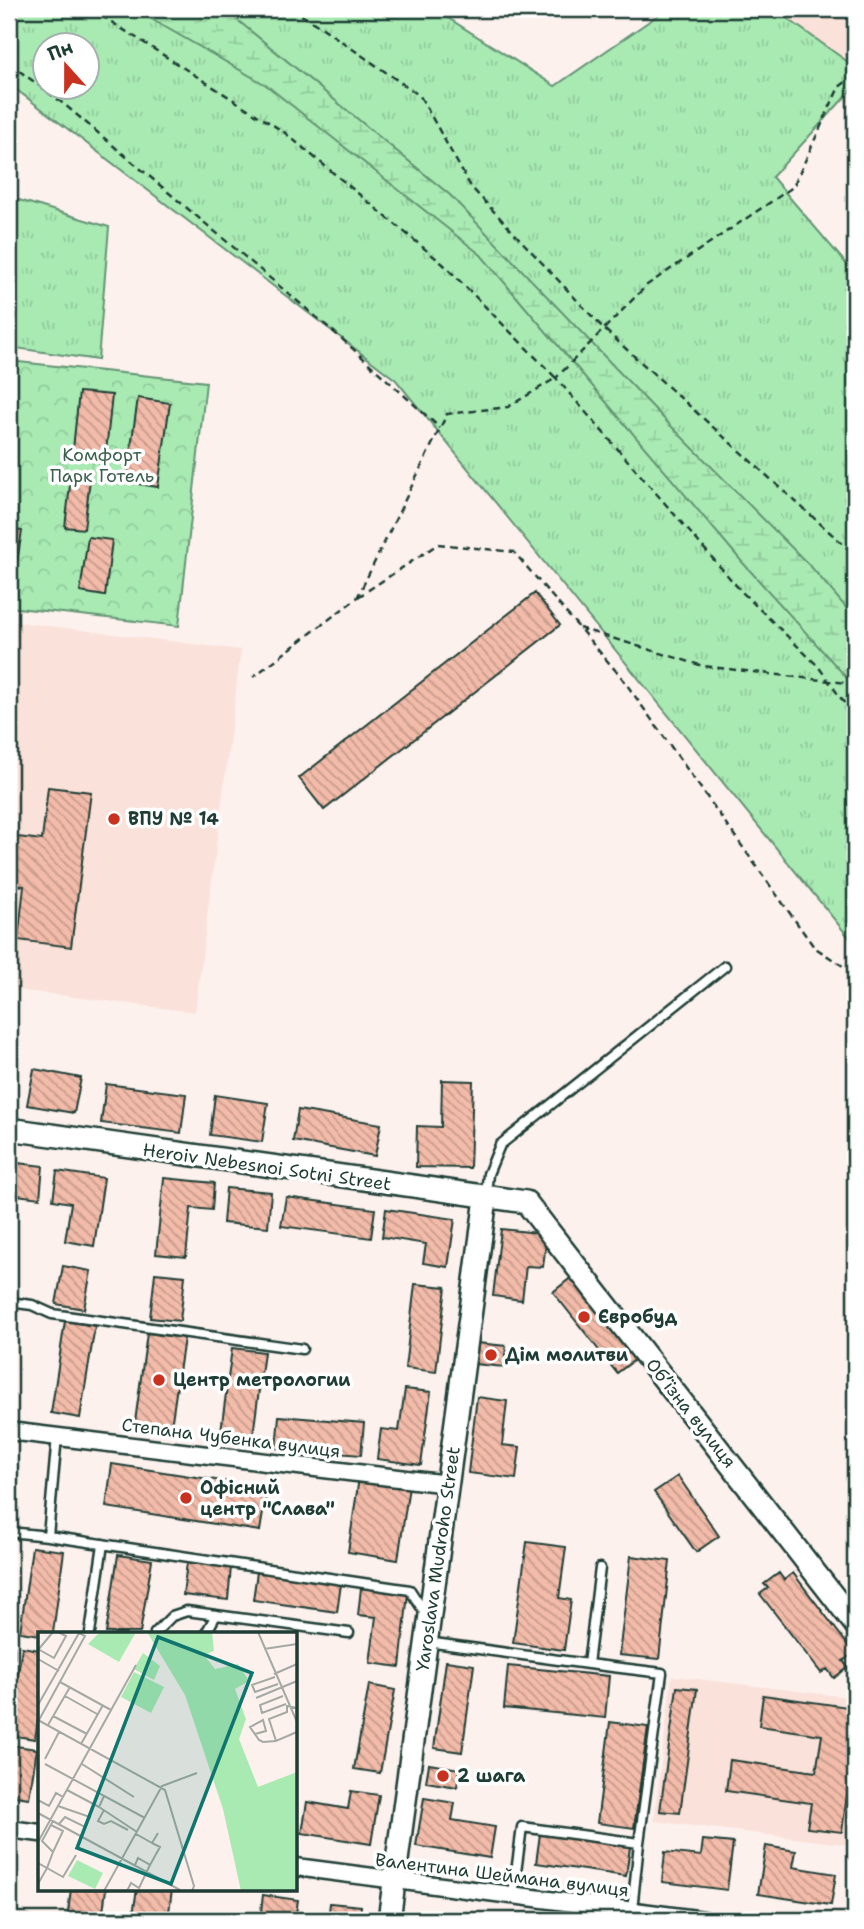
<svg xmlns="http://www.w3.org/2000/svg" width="864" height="1929" font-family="'Shantell Sans',sans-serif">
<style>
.built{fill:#fae1d9}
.grass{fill:url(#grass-tufts);stroke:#649474;stroke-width:2;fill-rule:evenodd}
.wetland{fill:url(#wetland-marsh);stroke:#649474;stroke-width:2}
.park{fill:url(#park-crowns);stroke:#649474;stroke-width:2}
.building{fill:url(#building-back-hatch);stroke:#1f3d34;stroke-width:2}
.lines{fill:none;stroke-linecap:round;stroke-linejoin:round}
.service-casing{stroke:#1f3d34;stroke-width:13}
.minor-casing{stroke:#1f3d34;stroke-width:21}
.tertiary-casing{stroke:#1f3d34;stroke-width:26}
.path{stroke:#1f3d34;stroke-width:2.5;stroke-dasharray:7 5;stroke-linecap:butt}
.service{stroke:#fff;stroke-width:8}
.minor{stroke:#fff;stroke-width:16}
.tertiary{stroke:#fff;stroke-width:21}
.poi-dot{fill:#c8321e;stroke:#fff;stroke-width:2.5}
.labels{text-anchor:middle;stroke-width:7;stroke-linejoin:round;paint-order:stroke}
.park-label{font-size:18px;fill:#3b604d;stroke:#fff}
.poi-label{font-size:18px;font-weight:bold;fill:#1f3d34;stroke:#fff;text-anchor:start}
.street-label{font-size:18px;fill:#1f3d34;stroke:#fff}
.inset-road{fill:none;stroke:#a4a9a4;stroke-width:2}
.view{fill:#0f766e;fill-opacity:0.15;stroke:#0f766e;stroke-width:3.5}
.inset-edge{fill:none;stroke:#1f3d34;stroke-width:3.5}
</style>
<defs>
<pattern id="grass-tufts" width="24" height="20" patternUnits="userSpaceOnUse" patternTransform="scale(1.75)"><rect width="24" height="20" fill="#a9eab3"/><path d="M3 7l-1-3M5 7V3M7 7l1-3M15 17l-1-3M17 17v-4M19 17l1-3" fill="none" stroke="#91ca9b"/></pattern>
<pattern id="wetland-marsh" width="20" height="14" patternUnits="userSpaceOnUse" patternTransform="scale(1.75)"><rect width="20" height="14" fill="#a9eab3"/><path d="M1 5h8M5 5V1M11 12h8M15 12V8" fill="none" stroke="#91ca9b"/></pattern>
<pattern id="park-crowns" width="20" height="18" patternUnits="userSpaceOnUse" patternTransform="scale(1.75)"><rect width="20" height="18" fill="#a9eab3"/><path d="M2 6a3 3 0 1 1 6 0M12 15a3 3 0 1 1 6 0" fill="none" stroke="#91ca9b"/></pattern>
<pattern id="building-back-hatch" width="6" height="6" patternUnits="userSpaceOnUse" patternTransform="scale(1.75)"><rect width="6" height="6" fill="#f3bba9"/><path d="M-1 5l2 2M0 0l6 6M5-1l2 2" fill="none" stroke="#c4998a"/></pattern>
</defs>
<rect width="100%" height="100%" fill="#fdf1ee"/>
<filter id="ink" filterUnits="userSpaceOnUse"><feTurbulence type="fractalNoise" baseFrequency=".0143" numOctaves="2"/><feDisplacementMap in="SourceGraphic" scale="14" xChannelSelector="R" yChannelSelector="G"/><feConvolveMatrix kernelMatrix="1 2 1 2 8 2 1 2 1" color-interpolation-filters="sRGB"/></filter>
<g filter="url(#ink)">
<path class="built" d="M761,9H855V107L853,109Z
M9,621L241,650L195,1012L9,989Z
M672,1676L855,1698V1808L851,1845L654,1821Z"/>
<path class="grass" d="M9,9H434L555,86L667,9H774L855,67V86L772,177L855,274V945L396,380L9,84ZM46,46H88V88H46Z
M9,197L109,227L98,360L9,347Z"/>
<path class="wetland" d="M134,9H224L450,195L670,425L813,569L855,618V687L743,563L481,255L266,85Z"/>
<path class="park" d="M9,361L206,382L179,626L9,607Z"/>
<path class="building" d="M79,392L112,395L106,452L73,449Z
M138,398L170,403L158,487L126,482Z
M71,477L90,479L84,529L65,527Z
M9,529L22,531L15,573L9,572Z
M88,537L112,540L105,596L80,592Z
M535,593L560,625L324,810L299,778Z
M48,787L91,792L71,947L18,940L24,886L9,884V836L42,840Z
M34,1069L81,1078L74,1113L27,1105Z
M442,1080L473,1081L470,1168L416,1167L417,1126L441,1127Z
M106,1084L186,1094L181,1133L101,1123Z
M215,1095L268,1103L262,1142L210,1135Z
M298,1110L381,1124L375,1156L293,1141Z
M9,1162L43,1166L40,1198L9,1194Z
M57,1171L104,1178L94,1246L65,1241L71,1203L53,1200Z
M164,1178L214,1183L212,1210L191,1208L186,1257L156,1254Z
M226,1188L271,1192L268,1227L223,1223Z
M286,1197L375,1209L371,1238L281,1226Z
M386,1209L455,1219L448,1267L423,1263L426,1244L382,1237Z
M501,1229L547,1234L543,1267L526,1266L522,1300L493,1296Z
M63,1266L91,1271L84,1309L56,1304Z
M155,1273L185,1276L180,1321L150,1318Z
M573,1276L637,1358L617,1373L553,1292Z
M415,1284L446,1287L436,1372L405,1368Z
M65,1321L95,1326L80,1418L51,1413Z
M147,1333L184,1338L171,1427L135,1422Z
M477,1343L506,1346L504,1367L475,1364Z
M232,1348L264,1352L252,1443L220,1439Z
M405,1389L431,1392L421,1465L377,1459L381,1429L399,1431Z
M477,1397L507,1401L502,1445L520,1447L516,1479L468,1473Z
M279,1416L364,1423L361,1455L276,1448Z
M112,1464L267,1488L260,1531L106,1507Z
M678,1476L719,1536L696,1552L654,1492Z
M359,1478L409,1486L398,1560L348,1552Z
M527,1542L566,1547L559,1598L571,1600L564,1650L513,1643Z
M32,1547L64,1551L53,1633H40V1635L20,1632Z
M118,1555L152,1560L140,1633H106Z
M631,1556L670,1561L659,1659L619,1655Z
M187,1562L231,1567L228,1600L183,1595Z
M257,1572L341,1584L337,1612L253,1600Z
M779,1573L784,1580L793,1573L854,1653L843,1661L848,1667L834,1678L827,1669L821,1673L760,1594L768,1588L764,1584Z
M361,1588L408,1593L400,1667L370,1663L376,1617L358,1615Z
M22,1647L40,1650V1707L35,1739L9,1735Z
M446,1661L474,1665L462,1752L434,1748Z
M508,1666L609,1676L605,1718L504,1708Z
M369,1685L395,1690L380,1773L354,1769Z
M677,1687L697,1689L680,1813L660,1811Z
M763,1695L855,1708V1736L842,1832L807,1828L811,1803L726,1791L730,1760L816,1772L822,1735L759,1726Z
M610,1722L648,1727L634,1828L597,1823Z
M9,1745L37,1749L29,1798L9,1795Z
M429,1764L460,1769L457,1787L426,1782Z
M351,1791L379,1795L371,1844L302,1833L307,1802L348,1809Z
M424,1798L455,1803L452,1820L495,1827L490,1858L416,1846Z
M540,1834L630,1847L626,1876L536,1863Z
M703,1840L733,1843L727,1890L662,1882L665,1852L701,1856Z
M766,1846L796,1851L793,1867L836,1874L831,1905L758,1894Z
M854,1875H855V1908L849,1907Z
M71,1889H106L102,1920H67Z
M137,1889H172L168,1920H132Z
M263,1895L298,1900L295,1920H260Z
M330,1903L361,1906L360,1920H328Z
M406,1915L441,1919V1920H405Z"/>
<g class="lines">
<defs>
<path id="service" d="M486,1195L488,1174L500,1145L725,966
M9,1302L32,1305L52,1314L302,1349
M57,1436L48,1536L410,1590L425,1613
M9,1466L12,1507
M9,1532L48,1536
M90,1633L103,1544
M155,1633L172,1616L187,1611L349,1633
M206,1633L216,1615
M427,1642L588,1664L600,1568
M9,1649V1657
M588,1664L662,1673L639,1843
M513,1895L522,1827L639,1843L631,1920"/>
<path id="minor" d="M9,1431L448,1484
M9,1829L40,1833
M296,1867L704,1920"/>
<path id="tertiary" d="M9,1129L526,1202L855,1624
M389,1920L486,1198"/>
</defs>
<use href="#service" class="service-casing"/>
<use href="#minor" class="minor-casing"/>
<use href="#tertiary" class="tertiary-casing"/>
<path class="path" d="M91,9L284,132L443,264L556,378L508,407L447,414L357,598L253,677
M291,9L321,27L420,96L471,187L604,329L855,555
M9,63L65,105L341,338L440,428
M855,75L839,87L793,187L647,285L556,378L741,591L818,666L855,718
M358,597L438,544L514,552L622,678L814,947L855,974
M579,628L703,666L855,684"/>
<use href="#service" class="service"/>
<use href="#minor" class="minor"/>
<use href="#tertiary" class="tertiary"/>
</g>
</g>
<g class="poi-dot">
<circle cx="114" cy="819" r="7"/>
<circle cx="584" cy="1317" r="7"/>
<circle cx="491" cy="1355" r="7"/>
<circle cx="159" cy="1380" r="7"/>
<circle cx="186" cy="1498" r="7"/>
<circle cx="443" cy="1776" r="7"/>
</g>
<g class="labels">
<g class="park-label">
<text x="102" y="461">Комфорт<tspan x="102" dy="21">Парк Готель</tspan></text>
</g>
<g class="poi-label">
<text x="128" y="825">ВПУ № 14</text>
<text x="598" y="1323">Євробуд</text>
<text x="505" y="1361">Дім молитви</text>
<text x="173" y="1386">Центр метрологии</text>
<text x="200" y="1494">Офісний<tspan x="200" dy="21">центр "Слава"</tspan></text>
<text x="457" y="1782">2 шага</text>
</g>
<g class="street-label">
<text transform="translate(267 1167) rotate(8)" y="6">Heroiv Nebesnoi Sotni Street</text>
<text transform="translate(691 1413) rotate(52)" y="6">Об’їзна вулиця</text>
<text transform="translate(231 1438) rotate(7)" y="6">Степана Чубенка вулиця</text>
<text transform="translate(438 1559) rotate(-82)" y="6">Yaroslava Mudroho Street</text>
<text transform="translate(502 1875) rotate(7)" y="6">Валентина Шеймана вулиця</text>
</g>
</g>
<g transform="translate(38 1632)">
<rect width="259" height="259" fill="#fdf1ee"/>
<path d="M109,0H174L176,19L166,23L177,37L200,32L211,49L197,57L208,87L201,107L220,155L259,140V259H203L185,177L147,63ZM105,21L122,34L116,48L96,37Z" fill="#a9eab3"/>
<path d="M136,1L161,45L185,101L242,259H234L162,53L132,9Z" fill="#a9eab3"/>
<path d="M62,0H98L81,30L50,12Z" fill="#a9eab3"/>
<path d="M96,40L126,55L113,81L83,65Z" fill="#a9eab3"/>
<path d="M39,228L65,241L57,257L30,244Z" fill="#a9eab3"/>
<path class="inset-road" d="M220,0L259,90M0,17L16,26L28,4L20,0M226,17L259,12M0,18L15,0M0,27L21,39M236,42L259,32M237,45L214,53L217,60L240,52M22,50L73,78M27,64L59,82M245,64L222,73L224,81L248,72M218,66L259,49M0,73L41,1M259,76L249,74V80L231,87L238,109L259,100M15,84L49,102M0,88L127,158L156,254L154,259M1,88L47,4L39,0M10,93L32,55M217,102L228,99L225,88L212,95L221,108L225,110L238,109M43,112L65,73M7,127L21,100M7,132L107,186M44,132L96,165M29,158L61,175M66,164L61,175L99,200M0,168L11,174L18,161L25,165M20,174L52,185L47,195L27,185L21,192M66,178L60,189L66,192L73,189L90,198M0,181L142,258M13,193L25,199L15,220M98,202L114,211L120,201M0,210L98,33M0,231L9,236L15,220L4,209L15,189M112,233L122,215L114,211M0,252L9,236L25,245L38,223M66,259L124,154L159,141M89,259L93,251L101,256L112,233L100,226L97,233"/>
<path class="view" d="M120,5L214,41L133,252L39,216Z"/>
<rect width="259" height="259" class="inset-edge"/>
</g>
<rect width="864" height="1929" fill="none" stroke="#fff" stroke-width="35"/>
<rect x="18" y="18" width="829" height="1894" fill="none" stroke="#1f3d34" stroke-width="2.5" filter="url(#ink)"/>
<g transform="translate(66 66) rotate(339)"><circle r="33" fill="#ffffff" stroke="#a5b1ae" stroke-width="2"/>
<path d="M0-5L12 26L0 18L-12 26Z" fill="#c8321e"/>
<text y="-10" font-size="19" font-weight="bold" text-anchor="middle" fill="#1f3d34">Пн</text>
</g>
</svg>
